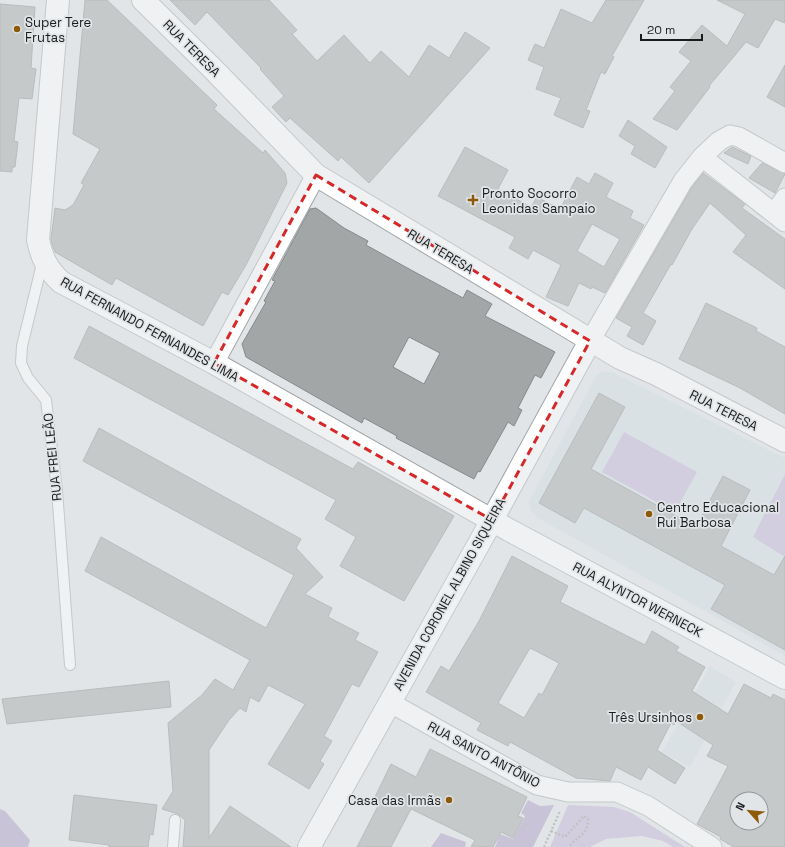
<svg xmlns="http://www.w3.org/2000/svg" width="785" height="847" font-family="'Space Grotesk',sans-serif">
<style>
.built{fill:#d0dbe2}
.green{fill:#bfb1d5}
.forest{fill:#ab9ac5}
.building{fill:#a2a6a6;stroke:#858a8a;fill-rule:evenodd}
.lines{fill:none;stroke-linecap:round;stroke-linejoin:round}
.service-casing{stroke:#a1a5a7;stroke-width:12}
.minor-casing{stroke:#a1a5a7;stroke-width:21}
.secondary-casing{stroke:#a1a5a7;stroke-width:24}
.path{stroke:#989a9c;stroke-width:2.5;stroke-dasharray:2 2;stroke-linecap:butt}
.service{stroke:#fff;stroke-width:10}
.minor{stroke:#fff;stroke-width:19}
.secondary{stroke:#fff;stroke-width:22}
.marked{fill:none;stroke:#d62828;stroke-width:3;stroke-dasharray:8 5;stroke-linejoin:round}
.poi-dot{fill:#8d5a07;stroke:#e2e5e8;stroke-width:1.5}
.labels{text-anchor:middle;stroke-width:3.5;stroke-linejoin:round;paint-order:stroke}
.poi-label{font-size:13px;fill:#1a1c1c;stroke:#e2e5e8;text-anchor:start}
.street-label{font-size:13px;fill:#1a1c1c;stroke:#e2e5e8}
</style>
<rect width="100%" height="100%" fill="#e2e5e8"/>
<path class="built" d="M602,371L614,373L785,458V474L771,501L785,557V656L538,518L531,511L529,501L596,376Z
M710,666L736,682L690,767L662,752Z"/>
<path class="green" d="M624,432L697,472L675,512L602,472Z
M785,474V557L753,537Z
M568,805L614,807L630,812L685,847H673L663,841L642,836L606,839L590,847H550Z"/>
<path class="forest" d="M528,800L540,806L554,805L533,847H495L500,834L513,839L525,816L521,813Z
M0,809L5,811L30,840L28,847H0Z
M441,833L466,842L465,847H431Z"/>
<path class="building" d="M85,0H107L217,105L214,109L263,153L265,150L285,173L287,183L246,265L228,295L222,292L203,326L116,278L112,285L55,252L52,244L51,239L55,208L65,210L73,205L84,185L81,183L100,149L73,134Z
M170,0H269L297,30L292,34L317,61L344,35L370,63L381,51L409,77L429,45L449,58L465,32L490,48L369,183L341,157L338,161L290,118L286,122L272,107L284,96L260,69L261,68L207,12L195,25Z
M606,0H644L612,56L614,57L605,74L601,72L586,110L590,111L583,128L554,115L561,98L536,89L544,67L528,60L535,44L544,48L561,9L592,23Z
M717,0H785V23L775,19L758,48L746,42L709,86L710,87L677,130L653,119L675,91L670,87L691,61L679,52L702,25L727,46L745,14Z
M0,4L35,7L31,68L36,69L32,99L19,98L14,141L18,142L15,167H12V172L0,171Z
M785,65V107L767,97Z
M628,120L667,147L655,168L631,154L635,146L619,136Z
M465,147L508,170L498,189L531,207L537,197L560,209L577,177L589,184L595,173L613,183L606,197L633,211L630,218L644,225L605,293L592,287L591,289L579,283L568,306L546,297L561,265L533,250L528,259L509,248L515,237L438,196ZM592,224L620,239L604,267L577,251Z
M732,147L751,156L748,164L724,153Z
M762,163L785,174L775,193L749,178Z
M703,173L745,204L742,208L785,239V289L733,252L746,235L710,203L692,229L672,265L671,264L643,313L656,321L643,345L627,336L632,327L616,318L692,187Z
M316,208L344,228L368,241L366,245L411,270L463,298L467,290L492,304L485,316L555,352L541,378L535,375L518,408L522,410L514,426L508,422L480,472L478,471L474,479L396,438L397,436L364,418L362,423L246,357L242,344L266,302L264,301L275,281L272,280L310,209ZM409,337L440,353L424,384L393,367Z
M706,303L757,328L756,331L785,347V414L740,388L679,359Z
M89,326L353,469L358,462L454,516L404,601L340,566L356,537L325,519L336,500L74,358Z
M599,393L625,407L591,469L696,527L723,476L750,490L721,546L774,575L785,556V650L711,609L725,585L584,508L575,523L539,503Z
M99,428L301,539L296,548L323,577L305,594L332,608L328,617L359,633L355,640L378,652L359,687L352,684L324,736L332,741L320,761L324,764L309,789L268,764L305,704L268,685L259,702L250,697L246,712L240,708L229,720L209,750V838L230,806L291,847H183L185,820L178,814L162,809L173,791L168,723L202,695L215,679L233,690L250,660L85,571L101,537L266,628L294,575L83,461Z
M512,556L568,586L560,602L645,645L652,631L679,647L676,651L705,667L692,691L728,714L744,684L771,698L773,694L785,700V847H734L720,839L721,837L697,824L728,766L707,756L713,745L676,721L674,725L671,723L657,750L685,768L675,784L648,767L641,780L616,767L610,781L576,778L510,742L508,746L477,730L481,723L426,692L441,666L449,671L479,621ZM530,648L559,663L542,695L539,693L524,718L498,703ZM737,799H761V823H737Z
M169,681L171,707L7,724L2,699Z
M430,749L527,797L518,816L523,818L513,838L501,832L493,847H471L475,840L411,809L391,847H357L378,806L372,803L391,764L416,777Z
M74,795L157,805L153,835L150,834L148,847H109V845L69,840Z"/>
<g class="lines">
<defs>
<path id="service" d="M43,260L22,346L21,363L28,378L46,400L57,490L70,665
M173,847L175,820"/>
<path id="minor" d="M702,157L785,222
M774,213L785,198
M590,341L683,181L702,157L719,141L730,135L739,137L785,163
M214,363L316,175
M389,702L537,785L568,792H617L648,806L712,847"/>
<path id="secondary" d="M58,0L38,240C42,258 47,269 61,282L214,363L509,530L785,678
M143,0L211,67L316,175L620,358L656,374L785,441
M309,847L481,540L590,341"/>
</defs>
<use href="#service" class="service-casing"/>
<use href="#minor" class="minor-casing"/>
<use href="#secondary" class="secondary-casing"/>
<path class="path" d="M551,831L565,837L584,816L588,819C589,834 576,837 569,847
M544,847L560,811"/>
<use href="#service" class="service"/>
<use href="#minor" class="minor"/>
<use href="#secondary" class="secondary"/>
</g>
<path d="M0 0H785V847H0ZM316,175L590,341L492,520L214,363Z" fill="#e2e5e8" fill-opacity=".55" fill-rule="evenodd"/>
<path class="marked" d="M316,175L590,341L492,520L214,363Z"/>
<g class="poi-dot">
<circle cx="17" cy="29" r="4"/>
<path d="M471 194h4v4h4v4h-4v4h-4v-4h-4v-4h4z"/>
<circle cx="649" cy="514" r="4"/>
<circle cx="700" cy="717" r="4"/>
<circle cx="449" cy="800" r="4"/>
</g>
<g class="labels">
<g class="poi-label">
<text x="25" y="27">Super Tere<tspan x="25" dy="15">Frutas</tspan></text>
<text x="482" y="198">Pronto Socorro<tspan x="482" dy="15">Leonidas Sampaio</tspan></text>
<text x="657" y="512">Centro Educacional<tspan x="657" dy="15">Rui Barbosa</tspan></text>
<text x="692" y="722" text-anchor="end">Três Ursinhos</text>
<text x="441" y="805" text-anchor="end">Casa das Irmãs</text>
</g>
<g class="street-label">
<text transform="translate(192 48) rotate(45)" y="5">RUA TERESA</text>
<text transform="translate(441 251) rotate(31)" y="5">RUA TERESA</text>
<text transform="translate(150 329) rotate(29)" y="5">RUA FERNANDO FERNANDES LIMA</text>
<text transform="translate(724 410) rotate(27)" y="5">RUA TERESA</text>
<text transform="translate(52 457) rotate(-96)" y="5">RUA FREI LEÃO</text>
<text transform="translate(449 594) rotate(-61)" y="5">AVENIDA CORONEL ALBINO SIQUEIRA</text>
<text transform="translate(638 599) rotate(28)" y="5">RUA ALYNTOR WERNECK</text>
<text transform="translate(484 754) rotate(28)" y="5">RUA SANTO ANTÔNIO</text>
</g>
</g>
<g transform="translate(749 811) rotate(297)"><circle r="19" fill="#e2e5e8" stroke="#929596"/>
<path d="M0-3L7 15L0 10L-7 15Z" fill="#8d5a07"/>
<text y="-6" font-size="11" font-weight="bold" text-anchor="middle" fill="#1a1c1c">N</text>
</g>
<path d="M641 34v6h61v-6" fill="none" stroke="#1a1c1c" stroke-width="2"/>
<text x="647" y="34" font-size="12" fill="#1a1c1c" stroke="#e2e5e8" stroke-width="3" paint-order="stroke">20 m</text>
</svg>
